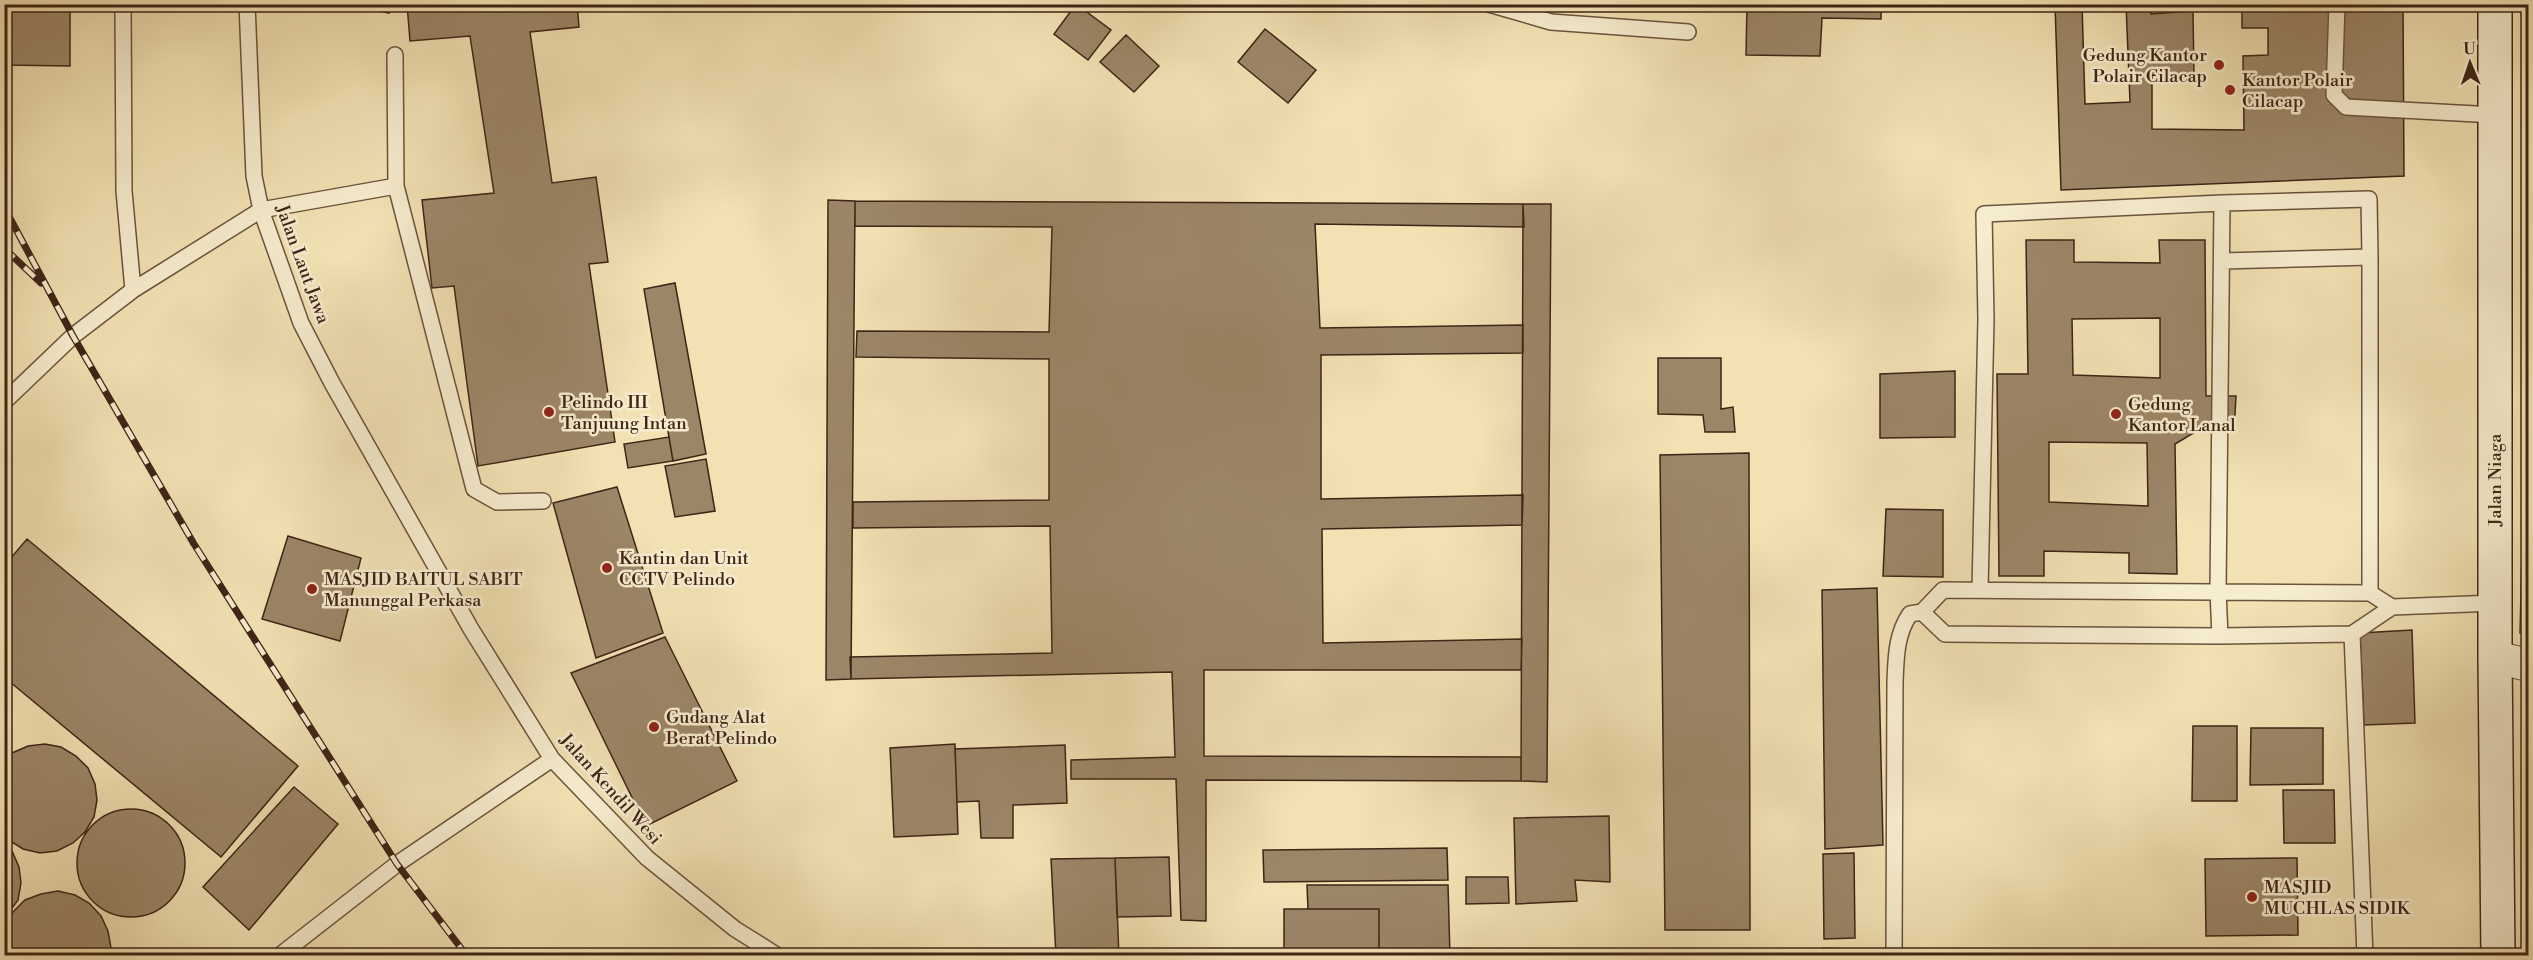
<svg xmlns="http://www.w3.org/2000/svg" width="2533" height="960" font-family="'Libre Bodoni',serif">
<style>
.building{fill:#9c8668;stroke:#3f2416;stroke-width:1.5;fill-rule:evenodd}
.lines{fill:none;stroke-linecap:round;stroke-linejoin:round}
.lane-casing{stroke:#6c533d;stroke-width:18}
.street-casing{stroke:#6c533d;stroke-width:34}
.secondary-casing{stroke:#3f2416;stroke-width:36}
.lane{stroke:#f6ecce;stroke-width:15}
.street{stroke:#f6ecce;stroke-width:32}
.secondary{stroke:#f6ecce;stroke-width:33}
.rail-casing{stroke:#3f2416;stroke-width:7}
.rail{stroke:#f6ecce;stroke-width:4.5;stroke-dasharray:14;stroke-linecap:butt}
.poi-dot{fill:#8f2418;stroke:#f6ecce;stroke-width:2}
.labels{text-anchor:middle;stroke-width:5;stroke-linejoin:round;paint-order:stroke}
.poi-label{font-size:18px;fill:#3f2416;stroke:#f6ecce;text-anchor:start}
.street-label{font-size:18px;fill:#3f2416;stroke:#f6ecce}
</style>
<rect width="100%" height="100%" fill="#f1e1b3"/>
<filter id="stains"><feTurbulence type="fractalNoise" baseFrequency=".00333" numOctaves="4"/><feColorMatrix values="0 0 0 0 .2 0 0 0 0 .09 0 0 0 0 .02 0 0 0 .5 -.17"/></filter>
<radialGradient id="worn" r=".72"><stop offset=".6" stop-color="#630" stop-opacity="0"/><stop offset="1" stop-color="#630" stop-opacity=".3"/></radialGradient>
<path class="building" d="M4,4H70V66L4,65Z
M346,4H390L389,13Z
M407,4H577L579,27L530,32L552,183L596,177L608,262L589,264L615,442L478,466L454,286L432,288L422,200L494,193L470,36L410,41Z
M1076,4L1111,30L1088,60L1054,34Z
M1747,4H1881V19L1822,18L1820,56L1746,55Z
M2055,4H2403L2404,176L2061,190Z
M2082,4H2126L2130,102L2085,104Z
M2150,4H2242V28H2268V55L2243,56L2244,130L2152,129V75L2194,76L2193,11L2151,14Z
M1265,29L1316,70L1288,103L1238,62Z
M1126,35L1159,66L1134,92L1100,62Z
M828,200L855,201L851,679L826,680Z
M855,201L1523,204L1524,227L1315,224L1320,328L1523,325V353L1321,355V499L1523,495L1522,525L1322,529L1323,643L1522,639L1521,670H1204V756L1521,757V781L1206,780V921L1181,920L1176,779H1071V760L1175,757L1172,672L851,679L850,657L1052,653L1050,526L853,528V502L1049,500V359L856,357L857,331L1049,332L1052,227L855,226Z
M1523,204H1551L1547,782L1521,781Z
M2026,240H2074V262L2160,263L2159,240H2205L2206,396H2236L2234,432H2195L2175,444L2177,574L2129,573V553L2044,551V576H1999L1997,374H2028ZM2160,318V378L2073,375L2072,319ZM2049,442L2147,443L2148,506L2049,502Z
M675,283L706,454L673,461L644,289Z
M2528,301V633H2520Z
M1658,358H1721V409L1733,407L1735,432H1705L1703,415L1658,414Z
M1955,371V437L1880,438V374Z
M669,437L673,461L628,468L624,444Z
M1749,453L1750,930H1665L1660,455Z
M706,459L715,511L675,517L665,466Z
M617,487L663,633L596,658L553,503Z
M1886,509L1943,510V577L1883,576Z
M288,536L361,558L340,641L262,619Z
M27,539L298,766L221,857L4,677V566Z
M1877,588L1883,845L1825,849L1822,590Z
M2412,630L2415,723L2364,725L2360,633Z
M665,637L737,781L646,826L571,673Z
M2193,726H2237V801H2192Z
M2251,728H2323V784L2250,785Z
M45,744L61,747L76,756L88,768L95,784L97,800L94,817L85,832L73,843L57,851L40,853L23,849L4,837V760L12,753L28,746Z
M955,744L958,834L894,837L890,748Z
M1065,745L1067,803L1013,805V838H981L979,801L957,802L955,749Z
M294,787L338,824L249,930L203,887Z
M2283,790H2334L2335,843H2284Z
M77 863a54 54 0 1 1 108 0a54 54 0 1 1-108 0Z
M1609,816L1610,882L1575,880L1577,901L1516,904L1514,818Z
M4,843L12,851L19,867L21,883L18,900L4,919Z
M1447,848L1448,880L1264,882L1263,850Z
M1854,853L1855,938L1824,939L1823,854Z
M1169,857L1171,916L1117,917L1115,858Z
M1115,858L1119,956H1056L1051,859Z
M2297,858L2298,935L2206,936L2205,859Z
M1466,877H1508L1509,903L1466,904Z
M1307,885H1448L1450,956H1379V909H1308Z
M58,891L75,895L89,903L101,916L108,931L111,948L109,956H4V926L13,912L25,900L41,894Z
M1284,909H1379V956H1284Z
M1823,948L1876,950V956H1822Z
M2335,949L2336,956H2219V950Z"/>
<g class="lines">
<defs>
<path id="lane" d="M123,4L124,191L133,290
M247,4L254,176L261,210L301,323L332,383L471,629L552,759L647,858L735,929L778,956
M1489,4L1551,22L1688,32
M2337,4L2334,95L2346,107L2495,115
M395,55L396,186L474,489L497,502L543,501
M2222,203L2369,199L2370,257
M2222,261L2370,257V593
M4,402L73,336L133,290L261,210L396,186
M1980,590L1986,319L1984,214L2222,203L2218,591L2220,636
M1922,612L1945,634L2220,636L2352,634L2392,607L2495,603
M2352,634L2365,956
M279,956L397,864L552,759
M1894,956L1895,682C1896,658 1896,634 1910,614L1922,612L1943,590L2370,593L2392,607"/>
<path id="street" d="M2495,657L2528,665"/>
<path id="secondary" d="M2495,4V657L2498,956"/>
</defs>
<use href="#lane" class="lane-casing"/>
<use href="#street" class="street-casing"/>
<use href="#secondary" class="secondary-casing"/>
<use href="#lane" class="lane"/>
<use href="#street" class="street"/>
<use href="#secondary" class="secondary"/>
<defs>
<path id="rail" d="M4,207L73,336L194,544L397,864L467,956
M4,248L41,283"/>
</defs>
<use href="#rail" class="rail-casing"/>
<use href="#rail" class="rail"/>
</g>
<g class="poi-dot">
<circle cx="2219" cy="65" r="6"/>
<circle cx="2230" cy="90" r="6"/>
<circle cx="549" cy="412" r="6"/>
<circle cx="2116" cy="414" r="6"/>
<circle cx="607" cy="568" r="6"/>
<circle cx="312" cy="589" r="6"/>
<circle cx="654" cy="727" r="6"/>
<circle cx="2252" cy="897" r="6"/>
</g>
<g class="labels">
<g class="poi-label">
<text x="2207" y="61" text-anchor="end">Gedung Kantor<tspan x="2207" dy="21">Polair Cilacap</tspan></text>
<text x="2242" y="86">Kantor Polair<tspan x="2242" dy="21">Cilacap</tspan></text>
<text x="561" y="408">Pelindo III<tspan x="561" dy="21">Tanjuung Intan</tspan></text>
<text x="2128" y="410">Gedung<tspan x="2128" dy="21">Kantor Lanal</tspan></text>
<text x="619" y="564">Kantin dan Unit<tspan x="619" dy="21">CCTV Pelindo</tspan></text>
<text x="324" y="585">MASJID BAITUL SABIT<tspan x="324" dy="21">Manunggal Perkasa</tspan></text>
<text x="666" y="723">Gudang Alat<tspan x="666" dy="21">Berat Pelindo</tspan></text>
<text x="2264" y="893">MASJID<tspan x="2264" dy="21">MUCHLAS SIDIK</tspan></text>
</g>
<g class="street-label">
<text transform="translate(303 264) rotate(70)" y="6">Jalan Laut Jawa</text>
<text transform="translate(2495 480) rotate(-90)" y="6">Jalan Niaga</text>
<text transform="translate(611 789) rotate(48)" y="6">Jalan Kendil Wesi</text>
</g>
</g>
<rect width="2533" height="960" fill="none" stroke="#f1e1b3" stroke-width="24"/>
<rect x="6" y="6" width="2521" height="948" fill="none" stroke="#3f2416" stroke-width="3"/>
<rect x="12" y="12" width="2509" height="936" fill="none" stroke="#3f2416" stroke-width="1.5"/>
<g transform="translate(2470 63) rotate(358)" stroke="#f6ecce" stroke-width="4.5" paint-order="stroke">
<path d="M0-4.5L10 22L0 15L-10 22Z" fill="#3f2416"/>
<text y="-9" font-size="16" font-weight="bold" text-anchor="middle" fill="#3f2416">U</text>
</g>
<rect width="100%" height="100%" filter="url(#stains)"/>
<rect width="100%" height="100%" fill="url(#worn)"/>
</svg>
